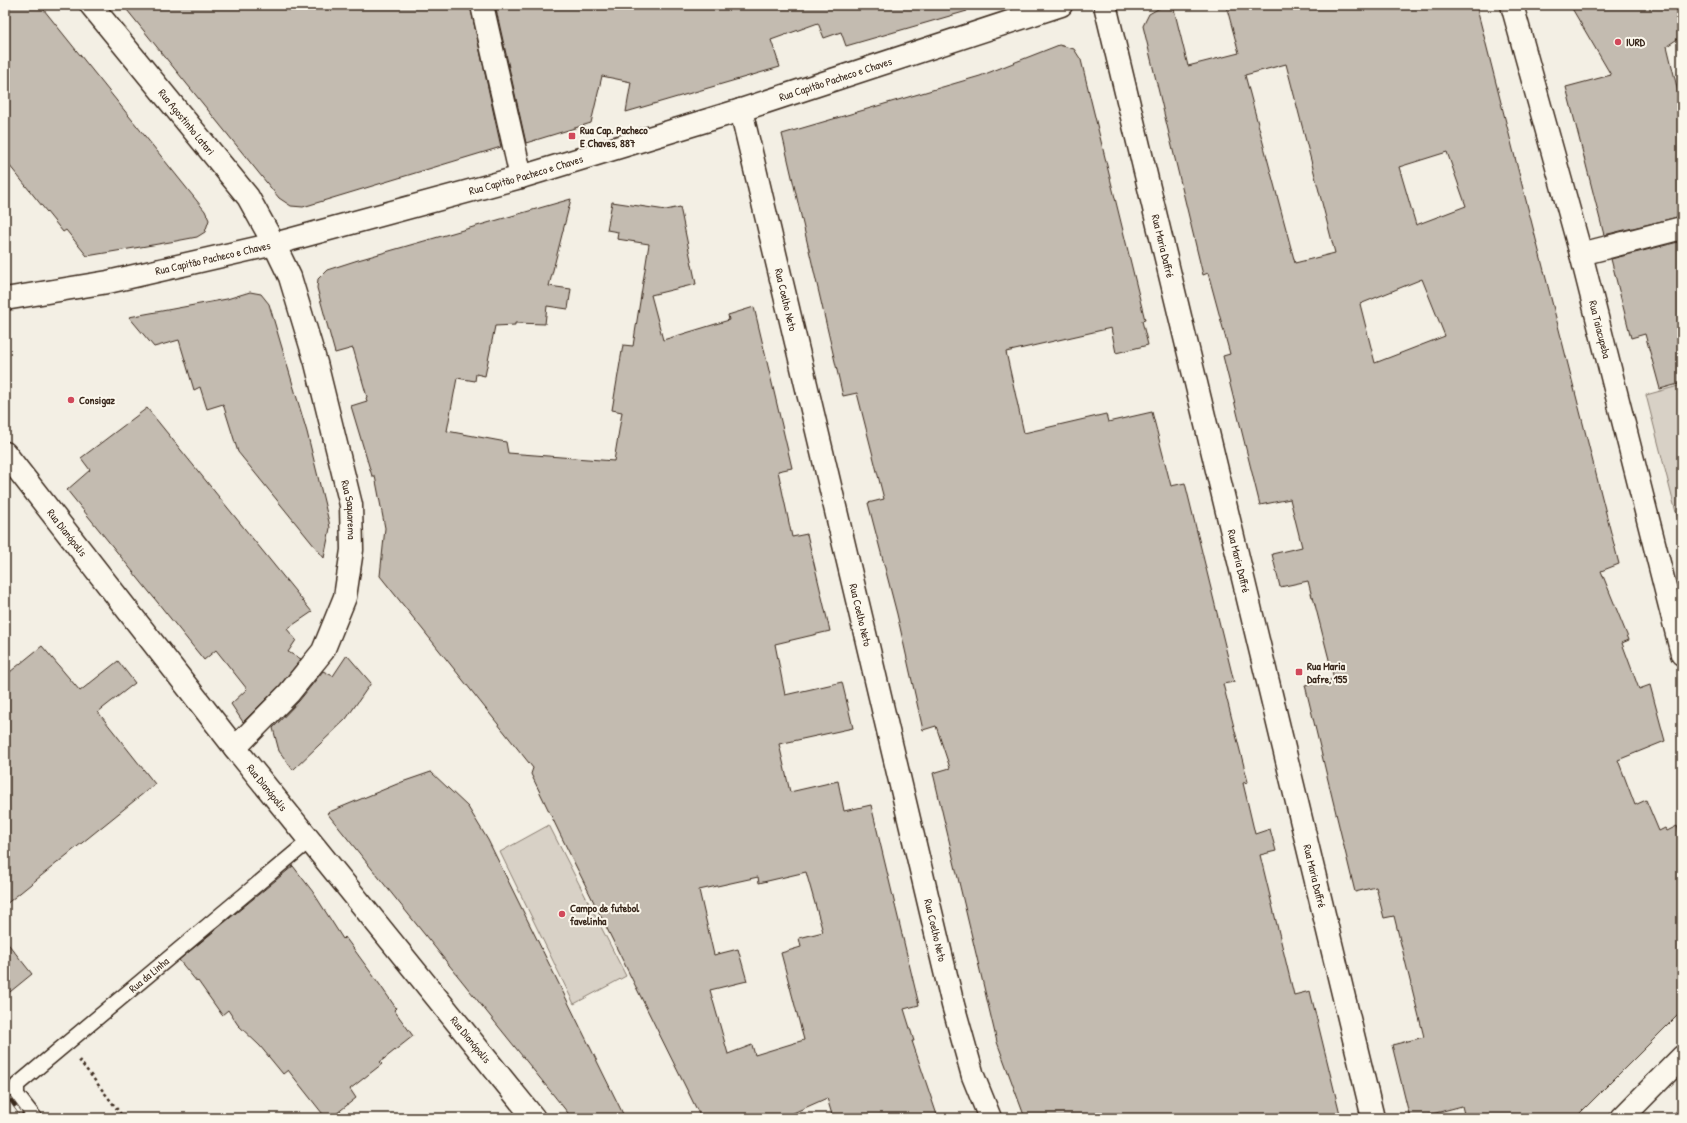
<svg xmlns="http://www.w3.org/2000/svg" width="1687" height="1123" font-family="'Patrick Hand',sans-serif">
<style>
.green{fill:#d8d1c6;stroke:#8a7e72}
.building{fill:#c3bbb0;stroke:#3b2a1e;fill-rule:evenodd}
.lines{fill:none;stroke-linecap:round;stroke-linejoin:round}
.lane-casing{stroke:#3b2a1e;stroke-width:17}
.street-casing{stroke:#3b2a1e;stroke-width:25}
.secondary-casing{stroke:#3b2a1e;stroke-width:25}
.path{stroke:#3b2a1e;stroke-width:2.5;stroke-dasharray:3 3;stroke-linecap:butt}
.lane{stroke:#fbf7ec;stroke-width:14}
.street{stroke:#fbf7ec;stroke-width:22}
.secondary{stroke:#fbf7ec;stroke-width:22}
.rail-casing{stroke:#3b2a1e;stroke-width:4.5}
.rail{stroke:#fbf7ec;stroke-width:3;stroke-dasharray:9;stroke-linecap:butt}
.poi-dot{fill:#d1495b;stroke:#fbf7ec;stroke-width:1.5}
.labels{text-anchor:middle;stroke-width:4;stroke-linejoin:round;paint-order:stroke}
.poi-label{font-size:11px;font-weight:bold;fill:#3b2a1e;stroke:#fbf7ec;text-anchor:start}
.street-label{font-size:11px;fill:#3b2a1e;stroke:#fbf7ec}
</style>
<rect width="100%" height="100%" fill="#f3efe4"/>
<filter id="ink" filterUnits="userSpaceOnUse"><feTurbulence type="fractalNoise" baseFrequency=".025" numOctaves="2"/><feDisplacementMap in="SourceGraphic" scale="8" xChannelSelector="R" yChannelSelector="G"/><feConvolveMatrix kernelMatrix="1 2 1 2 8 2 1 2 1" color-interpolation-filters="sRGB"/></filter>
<g filter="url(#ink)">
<path class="green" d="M1682,385V536L1646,395Z
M549,825L626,976L574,1004L500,852Z
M1682,1105V1118H1669Z"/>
<path class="building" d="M5,5H40L205,211L209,220L205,232L197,237L176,241L87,256L66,230L63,232L5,160Z
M123,5H470L501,147L303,207L291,206L279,198Z
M495,5H966L967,11L846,46L841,32L824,38L818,23L771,40L780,67L626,112L631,82L602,76L591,123L526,143Z
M1165,5H1173L1188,66L1239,53L1226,5H1476L1619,564L1601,571L1629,640L1622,643L1639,689L1650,685L1665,741L1618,760L1635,805L1646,800L1659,831L1665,828L1667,831L1677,826L1682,839V1011L1575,1118H1465L1462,1106L1417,1118H1410L1392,1045L1424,1037L1394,916L1384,918L1376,887L1355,892L1305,685L1334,679L1313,597H1312L1308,581L1280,587L1272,554L1302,547L1290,499L1260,505L1223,356L1230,354L1208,273L1203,275L1143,26L1149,14ZM1286,64L1335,253L1295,263L1245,75ZM1447,152L1466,206L1416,225L1399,167ZM1422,279L1445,336L1375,363L1360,304Z
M1570,5H1682V36L1667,46L1682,108V216L1604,235L1566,87L1611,75Z
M1059,45L1074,49L1081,60L1145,320L1142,321L1148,345L1116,353L1111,328L1006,352L1024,433L1106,414L1108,422L1152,412L1171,486L1185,483L1234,682L1223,684L1248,782L1243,783L1255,834L1270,829L1276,851L1260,855L1294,995L1310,991L1341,1118H1025L997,1042L933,773L950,768L936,726L923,730L897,614L868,503L884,499L857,393L843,396L782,134L980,76Z
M571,199L549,286L571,289L568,309L547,306L545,324L515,323V325L495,326L485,376L476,374L475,381L457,378L447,431L506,442L508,453L614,461L622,412L612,410L623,345L633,346L649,244L617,239L618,232L607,230L612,202L666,210L680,207L696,284L651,295L663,340L729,320L728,315L754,307L792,468L778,471L792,537L807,534L830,631L775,644L785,695L842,682L853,728L779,744L790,792L838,781L844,811L871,805L919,1005L904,1009L914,1041H912L938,1118H833L827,1098L782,1118H701L560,834L531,774L533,768L380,576L385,528L375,476H372L351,406L367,401L366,398L367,397L353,348L335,353L317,288L318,279L327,270L358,260ZM806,872L823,932L799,938L801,947L781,953L804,1040L755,1055L752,1045L728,1054L710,990L747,981L738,949L714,955L699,890L758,877L759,883Z
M1682,241V383L1660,389L1645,334L1631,338L1611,259Z
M250,292L261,294L269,304L307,432L329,522L330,528L324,558L238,452L223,404L207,409L200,387L194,390L179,340L154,347L129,317L227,299Z
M147,408L312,612L287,629L296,640L288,652L301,659L280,685L243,722L231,704L247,689L216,650L204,660L67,490L90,470L81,458Z
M42,646L80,691L118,661L135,683L98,712L155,784L5,905V676Z
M347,655L371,683L346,719L293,770L279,751L273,728L299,701L323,671L333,676Z
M431,772L468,807L488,840L625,1118H572L327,813L402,782Z
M293,866L313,892L343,939L345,937L380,985L396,1008L394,1010L413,1036L380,1062L382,1064L350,1089L356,1098L331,1118H326L288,1070L283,1074L260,1046L238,1025L228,1010L222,1015L198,981L197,982L179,960Z
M5,940L32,974L5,996Z"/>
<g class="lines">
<defs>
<g id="lane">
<path id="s1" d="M35,1118L17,1095V1085L310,840"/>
</g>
<g id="street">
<path id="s2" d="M91,5L248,197L274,244L290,277L316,363L351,505L352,550L345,597L323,651L289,693L235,748"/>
<path d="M482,5L521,177"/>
<path id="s3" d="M1512,5L1581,254L1682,654"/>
<path id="s4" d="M741,110L953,1005L973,1076L990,1118"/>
<path d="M1581,254L1682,228"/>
<path d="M1622,1118L1682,1057"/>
</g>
<g id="secondary">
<path id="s5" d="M1105,5L1373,1118"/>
<path id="s6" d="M5,299L108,282L274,244L521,177L741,110L1061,5"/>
<path id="s7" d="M5,453L235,748L534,1118"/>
</g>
</defs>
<use href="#lane" class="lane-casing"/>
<use href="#street" class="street-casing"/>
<use href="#secondary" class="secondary-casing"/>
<path class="path" d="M79,1060L124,1118"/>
<use href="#lane" class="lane"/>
<use href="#street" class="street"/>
<use href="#secondary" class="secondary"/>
<defs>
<path id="rail" d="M5,1092L24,1118"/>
</defs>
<use href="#rail" class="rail-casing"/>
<use href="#rail" class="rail"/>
</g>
</g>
<g class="poi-dot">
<circle cx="1618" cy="42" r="4"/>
<rect x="568" y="132" width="8" height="8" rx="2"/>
<circle cx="71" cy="400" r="4"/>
<rect x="1295" y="668" width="8" height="8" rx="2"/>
<circle cx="562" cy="914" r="4"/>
</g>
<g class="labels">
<g class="poi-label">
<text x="1626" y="46">IURD</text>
<text x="580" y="134">Rua Cap. Pacheco<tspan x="580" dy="13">E Chaves, 887</tspan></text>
<text x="79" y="404">Consigaz</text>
<text x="1307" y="670">Rua Maria<tspan x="1307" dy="13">Dafre, 155</tspan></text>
<text x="570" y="912">Campo de futebol<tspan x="570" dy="13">favelinha</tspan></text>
</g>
<g class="street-label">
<text dy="4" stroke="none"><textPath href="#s6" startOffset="860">Rua Capitão Pacheco e Chaves</textPath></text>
<text dy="4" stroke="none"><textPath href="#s2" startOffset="151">Rua Agostinho Latari</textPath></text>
<text dy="4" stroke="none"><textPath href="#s6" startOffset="536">Rua Capitão Pacheco e Chaves</textPath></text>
<text dy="4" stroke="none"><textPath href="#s5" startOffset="248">Rua Maria Daffré</textPath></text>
<text dy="4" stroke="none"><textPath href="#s6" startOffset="212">Rua Capitão Pacheco e Chaves</textPath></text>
<text dy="4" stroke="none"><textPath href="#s4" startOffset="195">Rua Coelho Neto</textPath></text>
<text dy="4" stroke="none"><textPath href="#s3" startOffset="336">Rua Taiacupeba</textPath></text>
<text dy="4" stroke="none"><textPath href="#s2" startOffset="579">Rua Saquarema</textPath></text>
<text dy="4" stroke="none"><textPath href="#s7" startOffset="101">Rua Dianópolis</textPath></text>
<text dy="4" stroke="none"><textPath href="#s5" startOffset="572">Rua Maria Daffré</textPath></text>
<text dy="4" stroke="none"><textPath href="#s4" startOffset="519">Rua Coelho Neto</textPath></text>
<text dy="4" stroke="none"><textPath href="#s7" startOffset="425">Rua Dianópolis</textPath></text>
<text dy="4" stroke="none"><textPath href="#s5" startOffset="896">Rua Maria Daffré</textPath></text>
<text dy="4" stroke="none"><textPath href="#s4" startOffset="843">Rua Coelho Neto</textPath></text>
<text dy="4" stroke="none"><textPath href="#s1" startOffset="211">Rua da Linha</textPath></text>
<text dy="4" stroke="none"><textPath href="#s7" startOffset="749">Rua Dianópolis</textPath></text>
</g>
</g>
<rect width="1687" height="1123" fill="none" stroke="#fbf7ec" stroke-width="20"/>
<rect x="10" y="10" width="1667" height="1103" fill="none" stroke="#3b2a1e" stroke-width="1.5" filter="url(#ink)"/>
</svg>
